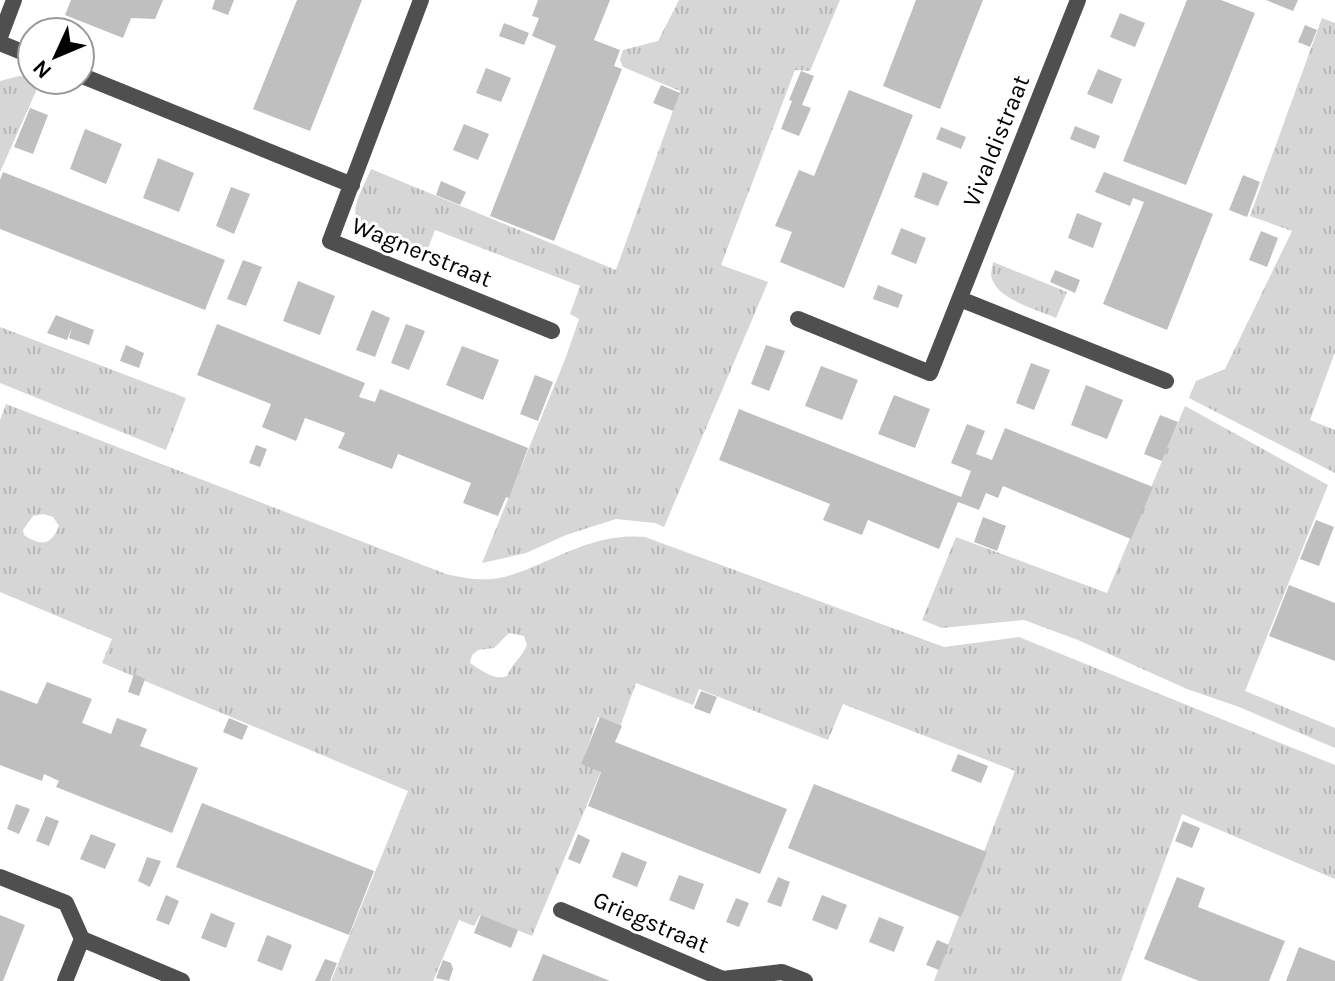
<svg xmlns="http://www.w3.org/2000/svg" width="1335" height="981" font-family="Karla,sans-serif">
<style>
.grass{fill:url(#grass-tufts);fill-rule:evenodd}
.building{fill:#bfbfbf}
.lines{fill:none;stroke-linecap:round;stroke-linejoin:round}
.minor{stroke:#4f4f4f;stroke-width:16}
.labels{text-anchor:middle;stroke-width:6;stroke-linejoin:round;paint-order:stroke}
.street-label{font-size:24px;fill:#000;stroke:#fff}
</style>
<defs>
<pattern id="grass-tufts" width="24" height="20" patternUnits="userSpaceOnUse" patternTransform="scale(2)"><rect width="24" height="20" fill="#d6d6d6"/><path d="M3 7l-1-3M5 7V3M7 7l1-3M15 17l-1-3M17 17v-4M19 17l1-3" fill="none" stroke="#b6b6b6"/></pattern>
</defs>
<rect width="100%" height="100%" fill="#fff"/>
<path class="grass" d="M679,0H840L810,71L795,70L721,265L768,282L664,527L655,523L616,519L566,535L526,553L482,563L566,357L579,319L570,314L580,286L435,230L424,259C402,250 348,238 356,205C359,193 366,181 371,169L616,270L680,91L623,67L620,60L623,50L658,41Z
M1322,18L1335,23V352L1310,420L1335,430V473L1189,398L1196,381L1225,369L1292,231L1250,216Z
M19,76L32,77V80H41L0,172V81Z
M993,262L1067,292L1056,318C1037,309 994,299 991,275C991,274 993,263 993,262Z
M0,327L186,398L166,450L0,383Z
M6,404L446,574C466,579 488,582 508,576C556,561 592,532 645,537L944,647L1019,637L1335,765V879L1182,814L1121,981H934L1015,771L843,704L828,740L699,689L693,705L636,683L620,727L598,717L582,763L601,771L532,936L480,915L474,926L459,920L433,981H331L408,791L102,663L112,639L0,592V420ZM43,514L53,517L59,526C51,546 41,546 24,535L23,530L33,516ZM509,633L524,636L527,645C522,657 512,664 507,676C494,681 481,670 470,663L472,655L478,650L494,648Z
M1185,406L1328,485L1245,691L1335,728V748L1239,707L1187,689L1078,640L1024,620L942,628L922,620L956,537L1107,593Z"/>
<path class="building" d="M71,0H163L155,19L131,18L123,38L65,15Z
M215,0H234L228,15L212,9Z
M297,0H362L310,131L253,109Z
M538,0H610L594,40L620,50L614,66L622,69L554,241L490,216L556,46L532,36L539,18L532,16Z
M916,0H983L940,109L883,86Z
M1187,0H1221L1255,13L1186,185L1123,161Z
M1266,0H1298L1293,11Z
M1120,13L1145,23L1135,47L1110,37Z
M504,23L529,33L524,45L499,36Z
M1305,25L1317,30L1310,47L1298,42Z
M486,68L511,78L501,102L476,93Z
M1098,69L1122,79L1112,104L1087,94Z
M801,71L814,76L802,105L811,108L799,136L781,129L792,101L789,100Z
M661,85L680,93L673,111L653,103Z
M849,90L913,115L844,288L780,262L792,232L775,226L799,170L814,176Z
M30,108L48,115L33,154L14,147Z
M464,124L489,134L478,160L453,150Z
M1075,126L1100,136L1095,149L1070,139Z
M941,127L966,137L961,149L936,139Z
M85,129L122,144L106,184L70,169Z
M158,158L194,173L179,212L143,198Z
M3,172L225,260L205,310L0,229V180Z
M923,172L948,182L938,206L914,197Z
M1104,172L1213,214L1167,330L1103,304L1144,202L1133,198L1130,206L1095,192Z
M1243,175L1260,182L1247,217L1229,210Z
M441,181L466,192L460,205L436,195Z
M231,187L250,194L234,234L216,226Z
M1077,213L1102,223L1093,248L1068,238Z
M901,228L926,238L916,264L891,254Z
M1261,231L1278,238L1267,267L1249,260Z
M243,260L262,267L246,306L227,299Z
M1055,270L1080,280L1075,293L1050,282Z
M298,281L335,296L320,335L283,321Z
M878,285L903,295L898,308L873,299Z
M372,310L390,318L375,357L356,350Z
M56,315L94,330L89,345L69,338L72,327L67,340L47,333Z
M217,324L365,383L359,397L375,402L380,389L528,448L509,498L506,497L498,516L463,503L471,483L398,454L392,469L338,448L345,433L308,419L305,418L296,441L262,427L271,404L197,375Z
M406,324L425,331L409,370L391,363Z
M126,345L144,353L139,368L120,361Z
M766,345L785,351L769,391L751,384Z
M462,346L499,360L483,400L446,385Z
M1031,363L1050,370L1034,410L1016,403Z
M821,366L858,380L842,420L805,406Z
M535,375L553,382L538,421L520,414Z
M1086,385L1123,400L1107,439L1071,425Z
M894,395L930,409L915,448L878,434Z
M739,409L961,497L971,471L951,463L967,424L985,431L976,454L992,460L1005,428L1153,487L1131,539L1003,486L998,498L986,493L979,510L958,502L939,549L868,520L862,535L823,520L830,504L719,460Z
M1160,415L1178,422L1162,461L1144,454Z
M256,445L267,449L260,467L249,463Z
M983,517L1006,526L997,551L974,542Z
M1316,520L1334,527L1319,566L1300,559Z
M1289,585L1335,603V661L1269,636Z
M134,674L145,679L139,696L128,692Z
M47,682L92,699L82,723L111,734L117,718L147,729L140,746L198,768L172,833L56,787L59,781L44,774L42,781L0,765V690L37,704Z
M701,691L717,697L710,714L694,708Z
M600,717L622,726L615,742L787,809L760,874L588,806L601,772L581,764Z
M229,718L248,726L242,740L223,732Z
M958,754L988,766L981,783L951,771Z
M814,784L987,852L961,917L788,848Z
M202,803L374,871L349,935L176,867Z
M16,804L30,809L19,834L7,829Z
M46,816L59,821L49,846L36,841Z
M1183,821L1200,828L1192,848L1175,841Z
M91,834L116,844L105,869L80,859Z
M578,834L590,840L580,864L568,859Z
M622,852L647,862L637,887L612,877Z
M147,857L161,861L150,887L138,881Z
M679,875L704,884L694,910L669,900Z
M778,877L790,882L781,907L767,902Z
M1177,877L1205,888L1198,907L1285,941L1269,981H1199L1144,959Z
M166,895L179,901L169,925L156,920Z
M822,895L847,905L837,930L812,920Z
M736,898L749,903L739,927L726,922Z
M211,913L235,923L226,948L201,938Z
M0,915L25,925L3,981H0Z
M481,915L518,930L511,948L474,933Z
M879,917L904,927L894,952L869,942Z
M267,935L292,945L282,971L257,961Z
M937,940L949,945L939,970L926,965Z
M1299,947L1335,961V981H1286Z
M543,954L610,981H532Z
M325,959L337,963L330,981H315Z
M443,960L451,963L453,969L449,981L436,978Z"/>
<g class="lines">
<path class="minor" d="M421,0L330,241L552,331
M0,37L14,0
M0,43L32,56
M80,75L352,185
M960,299L1166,381
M798,319L930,373L1078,0
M0,877L66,903L82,939L182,981
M561,910L723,979L782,972L805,981
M65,981L82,939"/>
</g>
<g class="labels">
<g class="street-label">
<text transform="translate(996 141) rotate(-68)" y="8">Vivaldistraat</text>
<text transform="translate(422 252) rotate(22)" y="8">Wagnerstraat</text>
<text transform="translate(651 922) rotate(23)" y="8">Griegstraat</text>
</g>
</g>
<g transform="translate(56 56) rotate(226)"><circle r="38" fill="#ffffff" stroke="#999999" stroke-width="2"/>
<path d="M0-6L14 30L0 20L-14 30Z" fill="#000000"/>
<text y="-12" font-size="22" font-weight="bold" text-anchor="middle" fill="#000000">N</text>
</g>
</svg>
